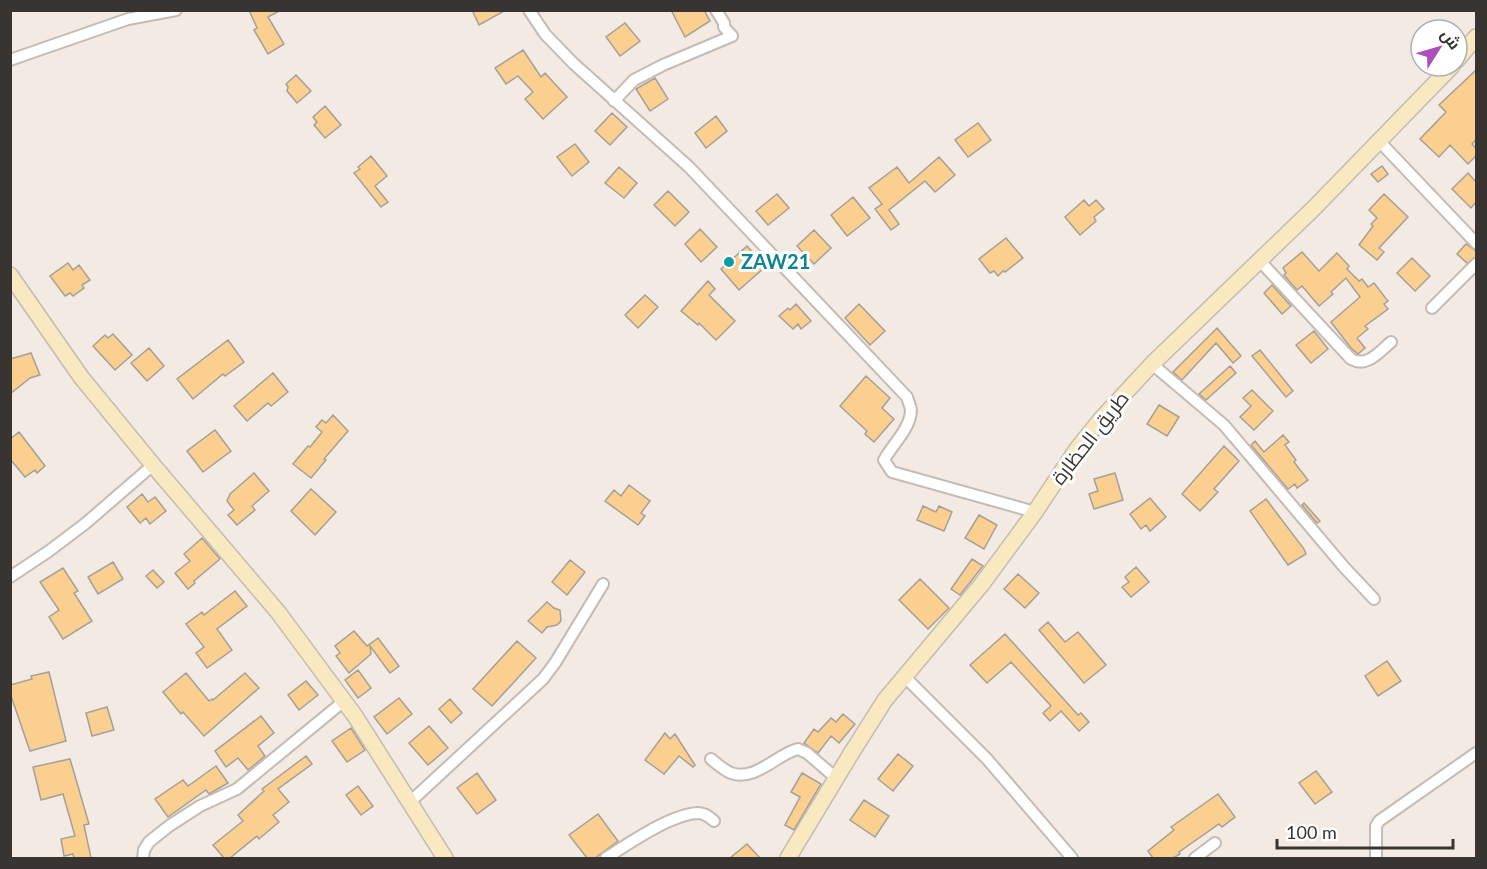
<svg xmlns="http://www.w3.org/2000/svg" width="1487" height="869" font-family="Lato,Cairo,sans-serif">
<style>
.building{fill:#facf8f;stroke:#a5a098;stroke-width:1.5}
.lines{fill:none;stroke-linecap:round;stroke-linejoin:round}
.street-casing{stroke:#c3bbb4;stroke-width:14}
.secondary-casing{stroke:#c3bbb4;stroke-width:18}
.street{stroke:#fff;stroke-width:10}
.secondary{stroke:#f8e9c0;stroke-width:15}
.culture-dot{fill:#0f9aa8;stroke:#fff;stroke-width:2}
.labels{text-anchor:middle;stroke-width:6;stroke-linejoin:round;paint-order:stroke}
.culture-label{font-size:20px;font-weight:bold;fill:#0d838f;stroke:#fff;text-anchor:start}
.street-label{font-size:20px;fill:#373431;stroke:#fff}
</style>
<rect width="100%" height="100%" fill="#f2eae3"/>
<path class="building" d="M249,10H281L268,17L284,44L268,54L254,30L257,28Z
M472,10H506L479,25Z
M671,10H704L710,21L685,37Z
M625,23L640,41L620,56L606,37Z
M523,50L541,77L545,73L567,97L543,119L525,99L533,92L518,76L506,84L495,68Z
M1476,70V140L1472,144L1476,148V156L1468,164L1450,145L1439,157L1420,139L1446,112L1439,105Z
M296,75L311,91L297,103L287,91L288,87L286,84Z
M655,78L668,99L650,111L636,89Z
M325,106L341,125L325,138L314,125L317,122L313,117Z
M612,113L627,127L610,145L595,131Z
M716,116L727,131L706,148L695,133Z
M978,123L991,140L968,157L955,140Z
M575,144L589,162L572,176L557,157Z
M371,156L387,176L375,186L388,202L381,207L354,173L360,169L358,167Z
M939,157L955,175L935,192L925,181L889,210L899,224L891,230L875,209L882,204L869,188L897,167L909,183Z
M1382,166L1388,174L1378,182L1371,174Z
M619,167L637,183L624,198L605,183Z
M1468,173L1476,182V202L1471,208L1452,189Z
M668,191L689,212L675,226L654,205Z
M777,194L789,208L768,225L756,211Z
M1384,194L1408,217L1379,248L1384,252L1377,260L1359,245L1373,226L1371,224L1377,218L1369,210Z
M853,197L870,218L847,236L831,215Z
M1084,200L1089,206L1096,200L1104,209L1094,217L1096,221L1080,235L1065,217Z
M700,229L717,247L701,262L685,244Z
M814,230L831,248L814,264L797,246Z
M1006,238L1023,258L1005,272L1003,271L998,276L994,271L990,273L979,259Z
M1466,244L1476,251V257L1467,263L1457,254Z
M747,246L765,267L739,290L721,269Z
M1302,252L1319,271L1337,253L1349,266L1347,269L1359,281L1362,279L1368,287L1374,283L1388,301L1384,304L1388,309L1365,326L1368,329L1357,338L1365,348L1358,354L1351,348L1331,322L1360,297L1346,278L1331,292L1333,294L1319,306L1302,286L1297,290L1284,275L1286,273L1283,268Z
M1412,258L1430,276L1415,291L1397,273Z
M68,263L73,270L79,265L90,280L82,285L84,288L73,296L70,293L65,296L50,276Z
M708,281L715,289L709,295L735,321L716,340L699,323L698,325L681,311Z
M1272,285L1291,306L1282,314L1264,293Z
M645,295L658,307L638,328L625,315Z
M796,304L811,321L801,329L798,324L793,329L779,316L788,308L790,310Z
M859,304L885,331L870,345L845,318Z
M1217,328L1241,356L1233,363L1216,343L1182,380L1173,372Z
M1314,331L1328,349L1311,363L1296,345Z
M113,334L132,355L115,370L93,346L105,335L108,338Z
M228,340L244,362L225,376L223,374L193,399L177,379Z
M149,348L164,366L147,381L131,363Z
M1260,350L1293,391L1286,397L1252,356Z
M31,353L40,375L30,378L10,394V359Z
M1230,366L1236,373L1206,400L1199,394Z
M273,373L288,392L271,406L268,403L247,421L234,406Z
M866,376L890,398L882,408L894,419L874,442L865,434L867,431L840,406Z
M1252,390L1273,411L1254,430L1240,417L1251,406L1243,398Z
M1159,405L1179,417L1167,436L1147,424Z
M333,415L348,431L324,459L326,460L311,478L293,464L308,446L310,447L322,432L316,427L322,420L326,423Z
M215,430L231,451L203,472L187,451Z
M19,432L45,466L37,473L35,470L25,477L10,459V439Z
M1283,435L1289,442L1285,445L1296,460L1294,462L1308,480L1297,488L1295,484L1288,489L1251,445L1255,441L1264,452Z
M1224,446L1239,461L1214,489L1218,492L1200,511L1182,494Z
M254,473L269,491L252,506L255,510L237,525L228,515L234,510L227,501L230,494Z
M1115,473L1123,500L1094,509L1089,494L1098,491L1094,479Z
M629,485L650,501L641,513L645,516L638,525L605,501L614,490L621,496Z
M311,489L336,512L315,535L291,511Z
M142,494L148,502L155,497L166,511L150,524L146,518L140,523L127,507Z
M1150,498L1166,517L1150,531L1146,525L1141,529L1130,514Z
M1266,499L1304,549L1306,554L1288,565L1250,511Z
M1304,503L1320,521L1317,523L1302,505Z
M923,506L936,512L939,506L952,512L944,531L917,520Z
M979,515L997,525L984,549L965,538Z
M202,538L220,559L194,581L195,583L188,589L175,573L190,561L184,554Z
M972,559L983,566L960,595L951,589Z
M570,560L585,572L567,595L552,582Z
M113,562L123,579L98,594L88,577Z
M1136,567L1149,582L1131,597L1122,587L1129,582L1125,577Z
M63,568L78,591L74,593L92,621L63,639L49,617L59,610L40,582Z
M153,570L164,582L157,588L146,576Z
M1018,574L1039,593L1025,608L1004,589Z
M920,579L949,608L928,629L899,600Z
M235,591L247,606L217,629L232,650L207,668L196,653L204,647L186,624L202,612L204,615Z
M547,602L554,608L560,610L561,621L557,625L547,627L542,633L528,621Z
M1048,622L1065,642L1078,632L1106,665L1084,683L1039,630Z
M354,631L367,646L378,638L399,666L390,673L370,646L371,654L349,673L336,656L340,653L335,646Z
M1005,634L1078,715L1081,713L1089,722L1079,731L1061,711L1050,721L1043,713L1051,706L1011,662L987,683L970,665Z
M517,641L536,658L492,706L473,689Z
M1387,661L1401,681L1378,696L1365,676Z
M358,670L371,688L358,698L345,680Z
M49,672L66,741L30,751L10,693V685L32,679L31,676Z
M186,673L209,701L212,699L213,700L245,673L259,688L204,736L183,712L181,714L163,692Z
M306,681L318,695L299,710L288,695Z
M399,698L412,714L387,734L374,717Z
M450,699L462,713L451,723L439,709Z
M107,707L114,730L92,736L86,713Z
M843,714L855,724L839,743L831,736L818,753L804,743L814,729L818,732L831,718L836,722Z
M261,716L274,733L258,746L265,756L248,770L238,758L226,767L215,751Z
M429,726L448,748L428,765L409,743Z
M351,728L365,750L347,762L332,741Z
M665,733L670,739L675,734L695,765L693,767L679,756L664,774L645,760Z
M898,754L913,766L893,791L878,779Z
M306,756L312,764L278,789L289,802L273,815L279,822L259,839L257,836L230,858H224L213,845L243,821L238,815L264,791L262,789Z
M70,759L89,824L84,825L91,858H74L73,854L64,856L61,839L75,836L63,794L41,800L33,767Z
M216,766L228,783L209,794L206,790L168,817L155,799L183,780L188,786Z
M1316,771L1332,792L1315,804L1299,783Z
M477,773L496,800L477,814L457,788Z
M802,773L821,784L794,830L785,825L800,797L791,792Z
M358,786L373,806L361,815L346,795Z
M1218,794L1235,817L1222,827L1219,824L1179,852L1180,854L1173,858H1153L1148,851L1174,830L1171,827Z
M864,800L889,816L875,837L850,820Z
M598,814L618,841L595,858H587L569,835Z
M747,844L760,858H730Z"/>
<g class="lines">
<defs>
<path id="street" d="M529,10L545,34L573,63L689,167L907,397C908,401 911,407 911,411C910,429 892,445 884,460L892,472L1035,512
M10,60L128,19L176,10
M614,101L634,80L663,65L732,36L724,27V23L716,10
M1380,142L1476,243
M1260,261L1351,359C1367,368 1379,352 1391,342
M1432,308L1476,264
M1152,364L1224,425L1344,567L1374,599
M10,577L49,551L86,523L153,465
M904,676L987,759L1072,858
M711,759C717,764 724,770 731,773C755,782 777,754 798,749L807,753L836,778
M410,802L543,679L555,663L603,584
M143,858L144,850L149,842L169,826L200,806L237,789L344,701
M606,858C628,844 671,814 698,813C705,813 709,817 714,821
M1195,858L1215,843
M1376,858V826L1379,821L1476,753"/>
<path id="secondary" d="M1457,60L1476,37
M10,275L81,377L153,465L278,612L355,716L445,858
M788,858L852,752L885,700L982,584L1035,512L1077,449L1101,419L1152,364L1313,209L1452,66"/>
</defs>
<use href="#street" class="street-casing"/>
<use href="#secondary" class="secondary-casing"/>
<use href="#street" class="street"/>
<use href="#secondary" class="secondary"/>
</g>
<circle class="culture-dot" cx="729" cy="262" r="6"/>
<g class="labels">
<g class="culture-label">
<text x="741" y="269">ZAW21</text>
</g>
<g class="street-label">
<text transform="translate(1090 438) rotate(-52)" y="7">طريق الحظارة</text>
</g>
</g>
<rect width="1487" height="869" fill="none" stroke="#373431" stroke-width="24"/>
<g transform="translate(1439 48) rotate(53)"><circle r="28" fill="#ffffff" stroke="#afaead" stroke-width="1.5"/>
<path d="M0-4.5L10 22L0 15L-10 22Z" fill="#ad4fb9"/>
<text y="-9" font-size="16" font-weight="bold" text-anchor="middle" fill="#373431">ش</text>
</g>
<path d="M1277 839v9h176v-9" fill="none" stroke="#373431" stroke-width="3"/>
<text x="1286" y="839" font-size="18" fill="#373431" stroke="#ffffff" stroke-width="4.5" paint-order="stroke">100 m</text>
</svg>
